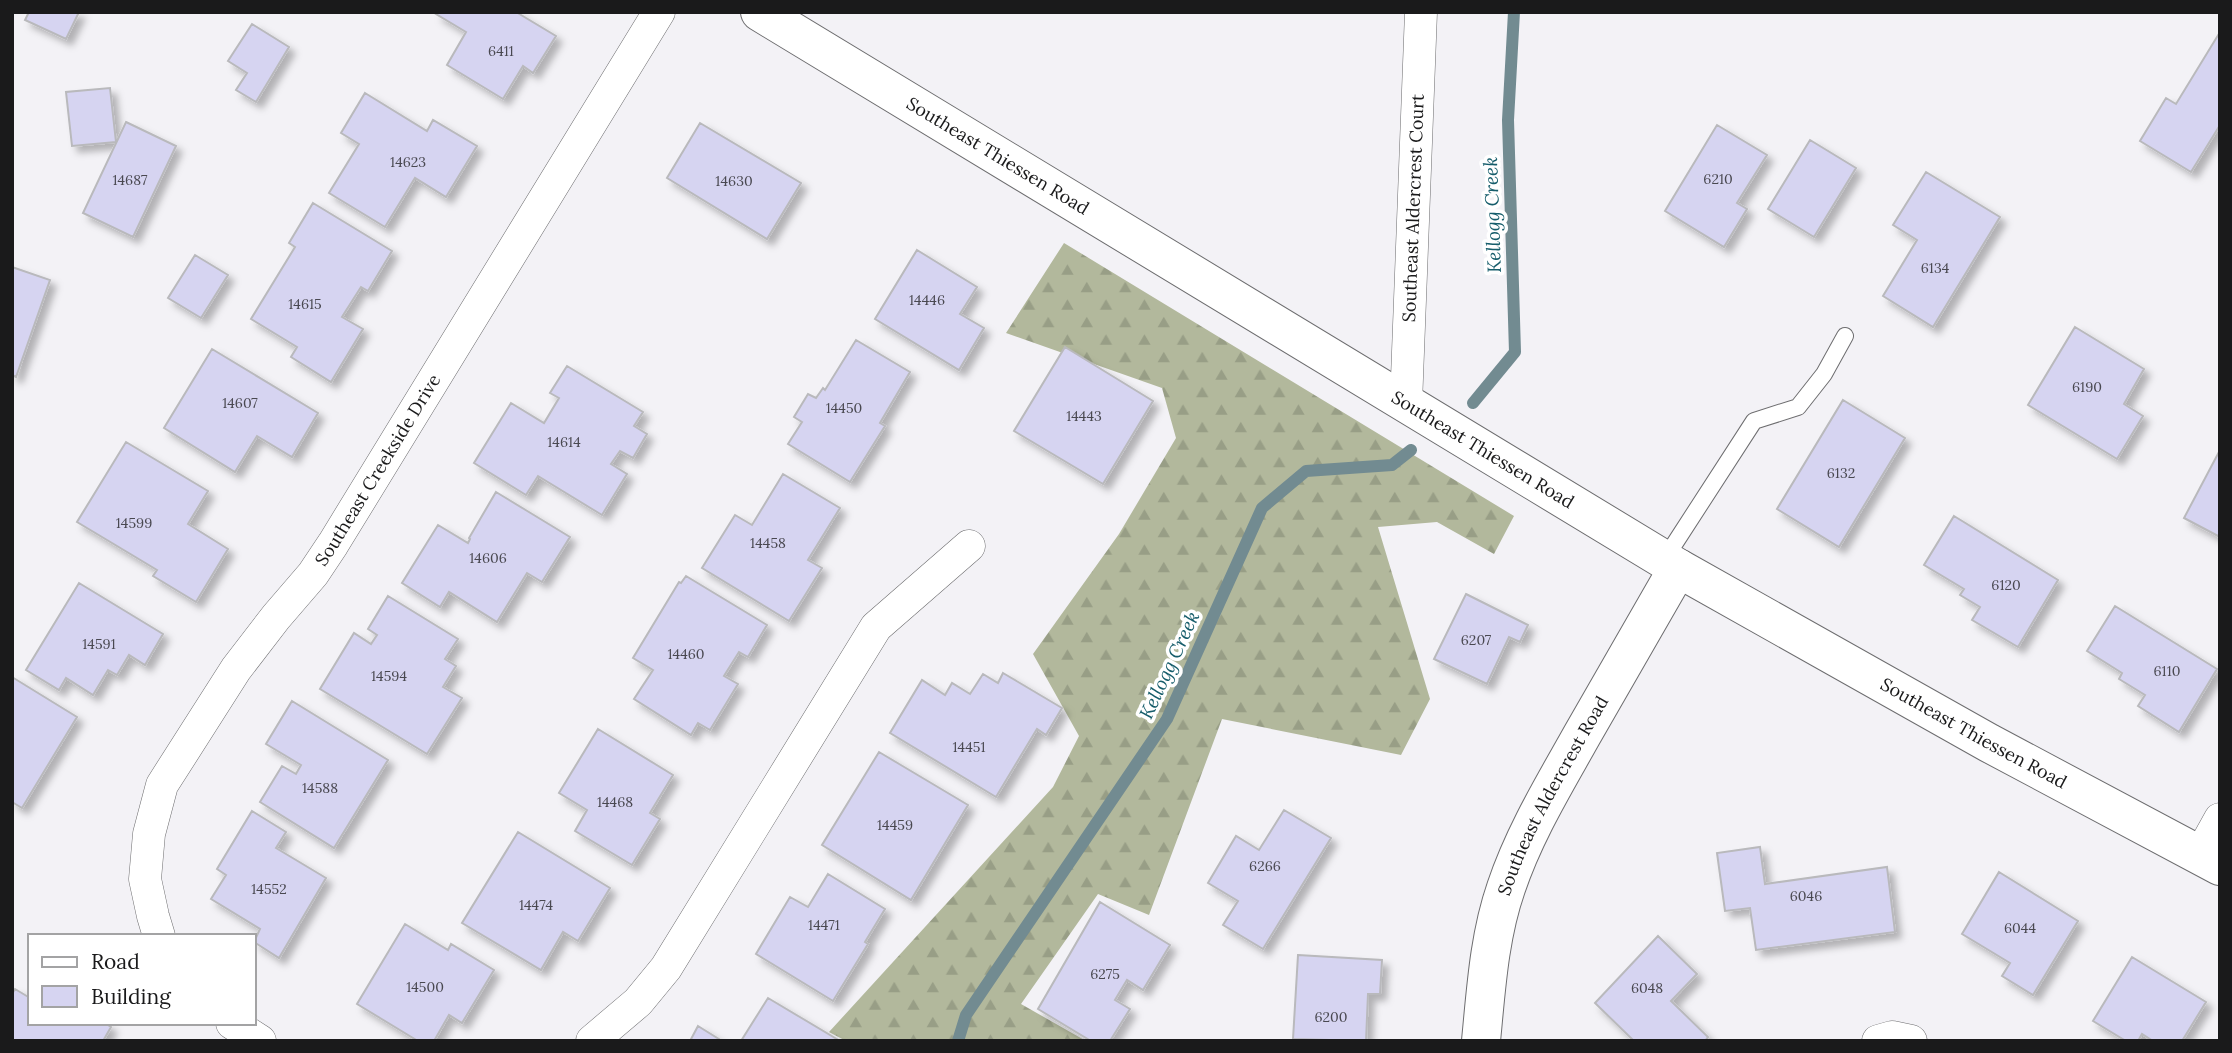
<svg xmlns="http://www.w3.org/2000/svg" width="2232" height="1053" font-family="Lora,serif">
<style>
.forest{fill:url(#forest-firs)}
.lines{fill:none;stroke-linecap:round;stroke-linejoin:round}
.stream{stroke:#728b91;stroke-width:12}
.building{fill:#d6d4f1;stroke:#b9b9bc;stroke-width:2;filter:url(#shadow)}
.lane-casing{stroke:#6d6d6f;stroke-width:18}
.street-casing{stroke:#6d6d6f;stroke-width:33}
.secondary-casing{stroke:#6d6d6f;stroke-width:40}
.lane{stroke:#fff;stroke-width:16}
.street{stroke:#fff;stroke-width:32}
.secondary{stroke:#fff;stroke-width:38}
.labels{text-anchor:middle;stroke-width:7;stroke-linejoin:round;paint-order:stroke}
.number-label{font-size:14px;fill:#494850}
.street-label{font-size:18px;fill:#1a1a1b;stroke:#fff}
.water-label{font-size:19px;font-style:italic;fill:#165d6b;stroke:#fff}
</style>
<defs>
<pattern id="forest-firs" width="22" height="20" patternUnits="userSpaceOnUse" patternTransform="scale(1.75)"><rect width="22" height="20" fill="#b2b89c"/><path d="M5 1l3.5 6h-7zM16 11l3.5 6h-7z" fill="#989e86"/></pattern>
<filter id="shadow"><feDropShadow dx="6" dy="6" stdDeviation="3.5" flood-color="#0004"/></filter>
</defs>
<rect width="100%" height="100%" fill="#f3f2f6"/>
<path class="forest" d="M1064,243L1514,516L1494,554L1437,522L1378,527L1430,699L1401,755L1222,719L1149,915L1098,894L1021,1004L1086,1041H846L829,1032L1053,787L1079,736L1033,654L1119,534L1176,438L1162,388L1006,333Z"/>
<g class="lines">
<path class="stream" d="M1473,403L1515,352L1508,120L1514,12
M958,1041L966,1015L1167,719L1262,508L1306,471L1392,465L1411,450"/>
</g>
<path class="building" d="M29,12H79L66,39L25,20Z
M438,12H516L556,36L533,73L523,66L503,99L447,65L466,32L436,14Z
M252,24L289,47L256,102L236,90L247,73L228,61Z
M2220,32V125L2191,172L2140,141L2166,98L2176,104Z
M110,88L116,142L72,146L66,92Z
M365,93L427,131L433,120L477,146L446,197L415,178L385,227L329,193L359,144L341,133Z
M126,122L176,146L133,237L83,213Z
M700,123L801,183L767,239L667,178Z
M1717,125L1767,155L1737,203L1747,209L1724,247L1665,211Z
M1810,140L1856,168L1814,237L1768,209Z
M1926,172L2000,217L1933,327L1883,296L1917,240L1893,225Z
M313,203L392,251L368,291L361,287L342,317L363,329L331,382L291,357L297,347L251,319L295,247L289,243Z
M917,250L977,287L960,314L984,328L959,370L875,319Z
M195,255L228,275L201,318L168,298Z
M12,267L50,280L16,377L12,375Z
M2075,327L2144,369L2124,404L2143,416L2117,459L2028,405Z
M856,340L910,372L880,423L885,426L850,482L788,444L802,422L794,417L808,394L816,398L823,388L825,390Z
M1065,347L1153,401L1103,484L1014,431Z
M212,349L318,413L292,457L257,436L235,472L164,428Z
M567,366L643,412L634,426L647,434L633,458L620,451L611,464L627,474L602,515L538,476L526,495L474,463L511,403L544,423L559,398L550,393Z
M1843,400L1905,438L1839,547L1777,509Z
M126,442L208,491L188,524L228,549L196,602L153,576L157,570L77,522Z
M2220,450V537L2184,518Z
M783,474L840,508L808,560L822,568L789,621L702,568L735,515L752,525Z
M496,492L570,537L542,582L527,573L497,622L449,592L440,607L402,583L438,525L468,543L470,539L469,538Z
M1954,516L2058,580L2018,647L1972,620L1980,607L1960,595L1964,589L1924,565Z
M686,576L767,625L748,657L739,652L724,676L738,684L710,730L698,723L691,735L634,699L653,670L633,658L679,582L681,583Z
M79,583L163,634L145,665L129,655L117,675L108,670L93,695L66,678L59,690L26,670Z
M1466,594L1528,625L1520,642L1509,637L1487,684L1434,659Z
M388,596L458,639L445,659L456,666L443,687L462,698L427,754L320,689L354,633L371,644L377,635L368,629Z
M2115,606L2217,669L2179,732L2138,706L2145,695L2119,679L2122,673L2087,651Z
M1003,673L1062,708L1046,735L1037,729L996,797L890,733L922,680L945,695L952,683L970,694L983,674L998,683Z
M12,677L77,717L22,808L12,802Z
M292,701L388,760L334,848L260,802L282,766L296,774L301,765L266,744Z
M598,729L673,775L650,813L660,819L632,865L575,831L587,810L559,793Z
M879,752L968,805L911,900L822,845Z
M1284,810L1331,838L1263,949L1223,925L1238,901L1208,883L1236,836L1259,850Z
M252,811L286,832L276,848L326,878L279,958L254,942L260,929L211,899L226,875L217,869Z
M518,832L610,888L578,941L563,932L541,970L462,923Z
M1760,847L1765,884L1887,867L1895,932L1756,950L1750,908L1725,911L1717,853Z
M1999,872L2078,921L2033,995L2002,976L2010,963L1962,934Z
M828,874L885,909L865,942L868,944L833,1001L756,954L790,897L808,907Z
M1100,902L1170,945L1143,990L1127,980L1115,1000L1130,1009L1110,1041H1091L1038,1009Z
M405,924L448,950L451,944L494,970L462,1023L449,1015L434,1041H418L357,1004Z
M1658,936L1697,974L1671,1001L1708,1037L1705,1041H1634L1595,1003Z
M1298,955L1382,960L1380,994H1368L1366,1041L1293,1039Z
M2132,957L2206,1002L2182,1041H2153L2142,1034L2138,1041H2126L2093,1021Z
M15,989L30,998V1023H105L111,1027L103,1041H12V994Z
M768,998L840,1041H741Z
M698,1026L722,1041H690Z"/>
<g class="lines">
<defs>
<path id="lane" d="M1664,560L1754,421L1798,407L1824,374L1845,336"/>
<g id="street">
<path id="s1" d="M1406,404L1421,12"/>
<path d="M2200,855L2220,819"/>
<path id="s2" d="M159,936L153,916L145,879L149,834L162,785L236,669L276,617L313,574L333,544L659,12"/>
<path d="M232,1023L260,1041"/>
<path d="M592,1041L638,1002L666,968L876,627L969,546"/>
<path d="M1878,1041L1892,1037L1911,1041"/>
</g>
<g id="secondary">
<path id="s3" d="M760,12L1678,568L1989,743L2220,866"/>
<path id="s4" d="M1481,1041C1486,990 1489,937 1506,888C1524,834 1554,785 1582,735C1614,680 1646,624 1678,568"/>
</g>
</defs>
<use href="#lane" class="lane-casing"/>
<use href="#street" class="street-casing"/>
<use href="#secondary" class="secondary-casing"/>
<use href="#lane" class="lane"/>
<use href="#street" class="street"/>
<use href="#secondary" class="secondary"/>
</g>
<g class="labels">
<g class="number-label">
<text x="501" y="56">6411</text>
<text x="408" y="167">14623</text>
<text x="1718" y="184">6210</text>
<text x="130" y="185">14687</text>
<text x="734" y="186">14630</text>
<text x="1935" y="273">6134</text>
<text x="927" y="305">14446</text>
<text x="305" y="309">14615</text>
<text x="2087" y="392">6190</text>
<text x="240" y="408">14607</text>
<text x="844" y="413">14450</text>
<text x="1084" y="421">14443</text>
<text x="564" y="447">14614</text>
<text x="1841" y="478">6132</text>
<text x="134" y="528">14599</text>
<text x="768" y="548">14458</text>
<text x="488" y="563">14606</text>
<text x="2006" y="590">6120</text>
<text x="1476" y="645">6207</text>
<text x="99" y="649">14591</text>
<text x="686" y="659">14460</text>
<text x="2167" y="676">6110</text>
<text x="389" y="681">14594</text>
<text x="969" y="752">14451</text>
<text x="320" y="793">14588</text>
<text x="615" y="807">14468</text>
<text x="895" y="830">14459</text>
<text x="1265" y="871">6266</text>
<text x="269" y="894">14552</text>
<text x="1806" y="901">6046</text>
<text x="536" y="910">14474</text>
<text x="824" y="930">14471</text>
<text x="2020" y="933">6044</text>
<text x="1105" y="979">6275</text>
<text x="425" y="992">14500</text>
<text x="1647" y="993">6048</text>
<text x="1331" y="1022">6200</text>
</g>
<g class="street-label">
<text dy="6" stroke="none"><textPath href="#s3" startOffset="278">Southeast Thiessen Road</textPath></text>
<text dy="6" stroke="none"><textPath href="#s1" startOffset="196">Southeast Aldercrest Court</textPath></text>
<text dy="6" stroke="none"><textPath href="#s3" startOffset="845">Southeast Thiessen Road</textPath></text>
<text dy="6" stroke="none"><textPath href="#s2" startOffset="537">Southeast Creekside Drive</textPath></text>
<text dy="6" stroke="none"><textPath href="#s3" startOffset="1412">Southeast Thiessen Road</textPath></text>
<text dy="6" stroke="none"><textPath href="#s4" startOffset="259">Southeast Aldercrest Road</textPath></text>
</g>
<g class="water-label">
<text transform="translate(1492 215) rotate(-92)" y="7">Kellogg Creek</text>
<text transform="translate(1169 665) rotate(-65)" y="7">Kellogg Creek</text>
</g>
</g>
<rect width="2232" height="1053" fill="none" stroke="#1a1a1b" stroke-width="28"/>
<rect x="28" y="934" width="228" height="91" fill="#ffffff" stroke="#a3a3a4" stroke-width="2"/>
<rect x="42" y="957" width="35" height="10" fill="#ffffff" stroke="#a3a3a4" stroke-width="2"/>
<text x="91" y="969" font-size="21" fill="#1a1a1b">Road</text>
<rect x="42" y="986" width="35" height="21" fill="#d6d4f1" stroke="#a3a3a4" stroke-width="2"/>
<text x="91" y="1004" font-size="21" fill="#1a1a1b">Building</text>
</svg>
